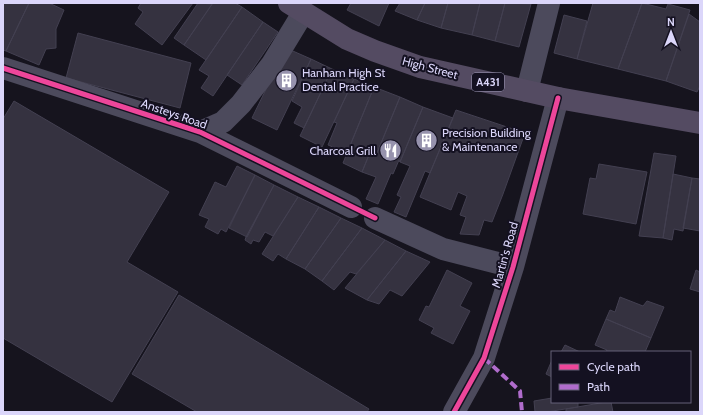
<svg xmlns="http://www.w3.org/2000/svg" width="703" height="415" font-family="Cabin,sans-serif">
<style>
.building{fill:#353240;stroke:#434051}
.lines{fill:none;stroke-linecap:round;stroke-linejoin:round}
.minor{stroke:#4c4a5c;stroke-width:22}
.major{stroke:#544b62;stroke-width:22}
.quiet{stroke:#b06ccc;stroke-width:4;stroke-dasharray:8 4;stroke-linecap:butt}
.cycleway-casing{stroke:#141121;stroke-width:8}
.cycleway{stroke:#ed469a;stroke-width:5}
.labels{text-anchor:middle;stroke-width:4;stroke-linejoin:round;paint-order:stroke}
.shield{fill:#141121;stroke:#9f9bb9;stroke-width:1}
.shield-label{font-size:11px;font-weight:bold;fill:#dbd6fa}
.street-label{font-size:12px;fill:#dbd6fa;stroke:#141121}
.poi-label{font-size:12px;fill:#dbd6fa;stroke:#141121;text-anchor:start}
</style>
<rect width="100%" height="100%" fill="#16141e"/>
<path class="building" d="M3,3H29L6,51L3,50Z
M29,3H49L64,10L56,29V48L46,49L39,65L6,51Z
M141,3H193L162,45L135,24L143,12L138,8Z
M198,3L212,4L184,45L174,38Z
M213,3H235L242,7L206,60L184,45Z
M351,3H389L379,26L347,10Z
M400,3H425L417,20L395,11Z
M425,3H448L441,28L417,20Z
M448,3H480L472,35L441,28Z
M480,3H505L495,41L472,35Z
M505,3L531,4L519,47L495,41Z
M593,3H642L618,69L577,59Z
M642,3L666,9L668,4L690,10L666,81L618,69Z
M242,7L263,22L213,96L201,88L209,76L199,70Z
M689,14L700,22V86L697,92L666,81Z
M564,15L587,21L577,59L554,53Z
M263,22L278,32L242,85L227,75Z
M78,33L191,63L180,108L66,78Z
M286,48L311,59L277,130L252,118Z
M311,59L332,69L304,128L294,123L302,107L292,101Z
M332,69L354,79L322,147L300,136Z
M354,79L374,87L347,153L328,145L337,123L334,122Z
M374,87L400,97L377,153L371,150L362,172L343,163Z
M400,97L423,107L400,162L399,160L393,174L391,173L378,204L366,199L376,177L362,172L371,150L377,153Z
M14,101L169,192L127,262L178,292L112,402L3,338V119Z
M423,107L453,118L430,173L425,171L406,217L394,212L401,197L397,195L410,166L400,162Z
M456,110L525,133L503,194L492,222L484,220L479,235L460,234L466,217L460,215L467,196L458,192L451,210L420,197Z
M654,153L676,156L663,238L639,236Z
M599,164L647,172L636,224L583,214L590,178L596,179Z
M237,166L255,175L226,232L221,229L218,234L205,227L209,219L199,215L215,182L226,187Z
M673,174L692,178L683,231L674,229L672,240L663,238Z
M255,175L274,185L247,237L229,228Z
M692,178L700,179V231L683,228Z
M274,185L298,197L273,236L265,232L259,242L253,240L251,244L245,240L246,237Z
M298,197L319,207L286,259L278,254L273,261L262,254Z
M319,207L341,218L305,269L286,259Z
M341,218L362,228L322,281L305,269Z
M362,228L385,240L356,274L350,272L334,290L322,281Z
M385,240L406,251L367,300L345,288Z
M406,251L430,262L402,296L390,290L379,304L367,300Z
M447,270L472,283L460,306L470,311L453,344L431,333L434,328L419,320L426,306L429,307Z
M696,270L700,272V292L690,289Z
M179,295L369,409L367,412H197L132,374Z
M620,297L643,306L647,301L664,307L651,338L606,319L610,310L615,312Z
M606,319L651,338L645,352H606L607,350L595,345Z
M565,345L580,352H561Z
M552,360V377L546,374Z
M552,398V402H578V407L546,412H535L534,401Z
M606,402H611L613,412H566V409Z"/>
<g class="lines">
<path class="minor" d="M3,68L200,132L351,207
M527,91L549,3
M200,132L223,122L241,104L272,64L303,13
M375,218L443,249L513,267
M454,412L484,358L513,267L558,98"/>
<path class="major" d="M289,3L347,39L375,51L420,67L558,98L700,123"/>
<path class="quiet" d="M484,358L520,391L522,412"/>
<defs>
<path id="cycleway" d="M3,68L200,132L375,218
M454,412L484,358L513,267L558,98"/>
</defs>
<use href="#cycleway" class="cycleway-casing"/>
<use href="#cycleway" class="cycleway"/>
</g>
<defs>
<symbol id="building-disc" viewBox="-11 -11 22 22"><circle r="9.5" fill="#9692ad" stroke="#141121"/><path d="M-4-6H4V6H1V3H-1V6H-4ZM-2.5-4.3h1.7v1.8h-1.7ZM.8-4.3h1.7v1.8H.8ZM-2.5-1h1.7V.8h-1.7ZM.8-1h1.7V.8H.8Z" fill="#fff"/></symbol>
<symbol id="restaurant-disc" viewBox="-11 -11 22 22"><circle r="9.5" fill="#9692ad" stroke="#141121"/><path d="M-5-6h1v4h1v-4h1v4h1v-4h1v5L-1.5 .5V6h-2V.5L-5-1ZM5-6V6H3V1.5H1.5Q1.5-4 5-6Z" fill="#fff"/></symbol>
</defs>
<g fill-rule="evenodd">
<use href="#building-disc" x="274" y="68" width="25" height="25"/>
<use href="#building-disc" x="414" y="128" width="25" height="25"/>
<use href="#restaurant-disc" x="378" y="138" width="25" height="25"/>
</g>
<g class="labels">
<rect class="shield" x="472" y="73" width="32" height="18" rx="3"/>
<g class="shield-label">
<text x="488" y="86">A431</text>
</g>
<g class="street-label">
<text transform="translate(430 68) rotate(15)" y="4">High Street</text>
<text transform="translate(174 114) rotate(19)" y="4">Ansteys Road</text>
<text transform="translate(505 255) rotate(-74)" y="4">Martin's Road</text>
</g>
<g class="poi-label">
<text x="302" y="77">Hanham High St<tspan x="302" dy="14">Dental Practice</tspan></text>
<text x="442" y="137">Precision Building<tspan x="442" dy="14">&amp; Maintenance</tspan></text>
<text x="376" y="155" text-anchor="end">Charcoal Grill</text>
</g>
</g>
<rect width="703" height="415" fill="none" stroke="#dbd6fa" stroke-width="8"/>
<rect x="551" y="351" width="140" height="52" fill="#141121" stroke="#646078"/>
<rect x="559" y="364" width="20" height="6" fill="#ed469a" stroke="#646078"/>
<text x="587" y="371" font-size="12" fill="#dbd6fa">Cycle path</text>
<rect x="559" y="384" width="20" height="6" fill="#b06ccc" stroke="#646078"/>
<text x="587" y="391" font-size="12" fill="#dbd6fa">Path</text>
<g transform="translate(671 32)" stroke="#141121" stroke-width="3" paint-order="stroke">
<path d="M0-3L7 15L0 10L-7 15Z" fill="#dbd6fa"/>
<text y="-6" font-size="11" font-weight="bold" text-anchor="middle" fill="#dbd6fa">N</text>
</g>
</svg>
